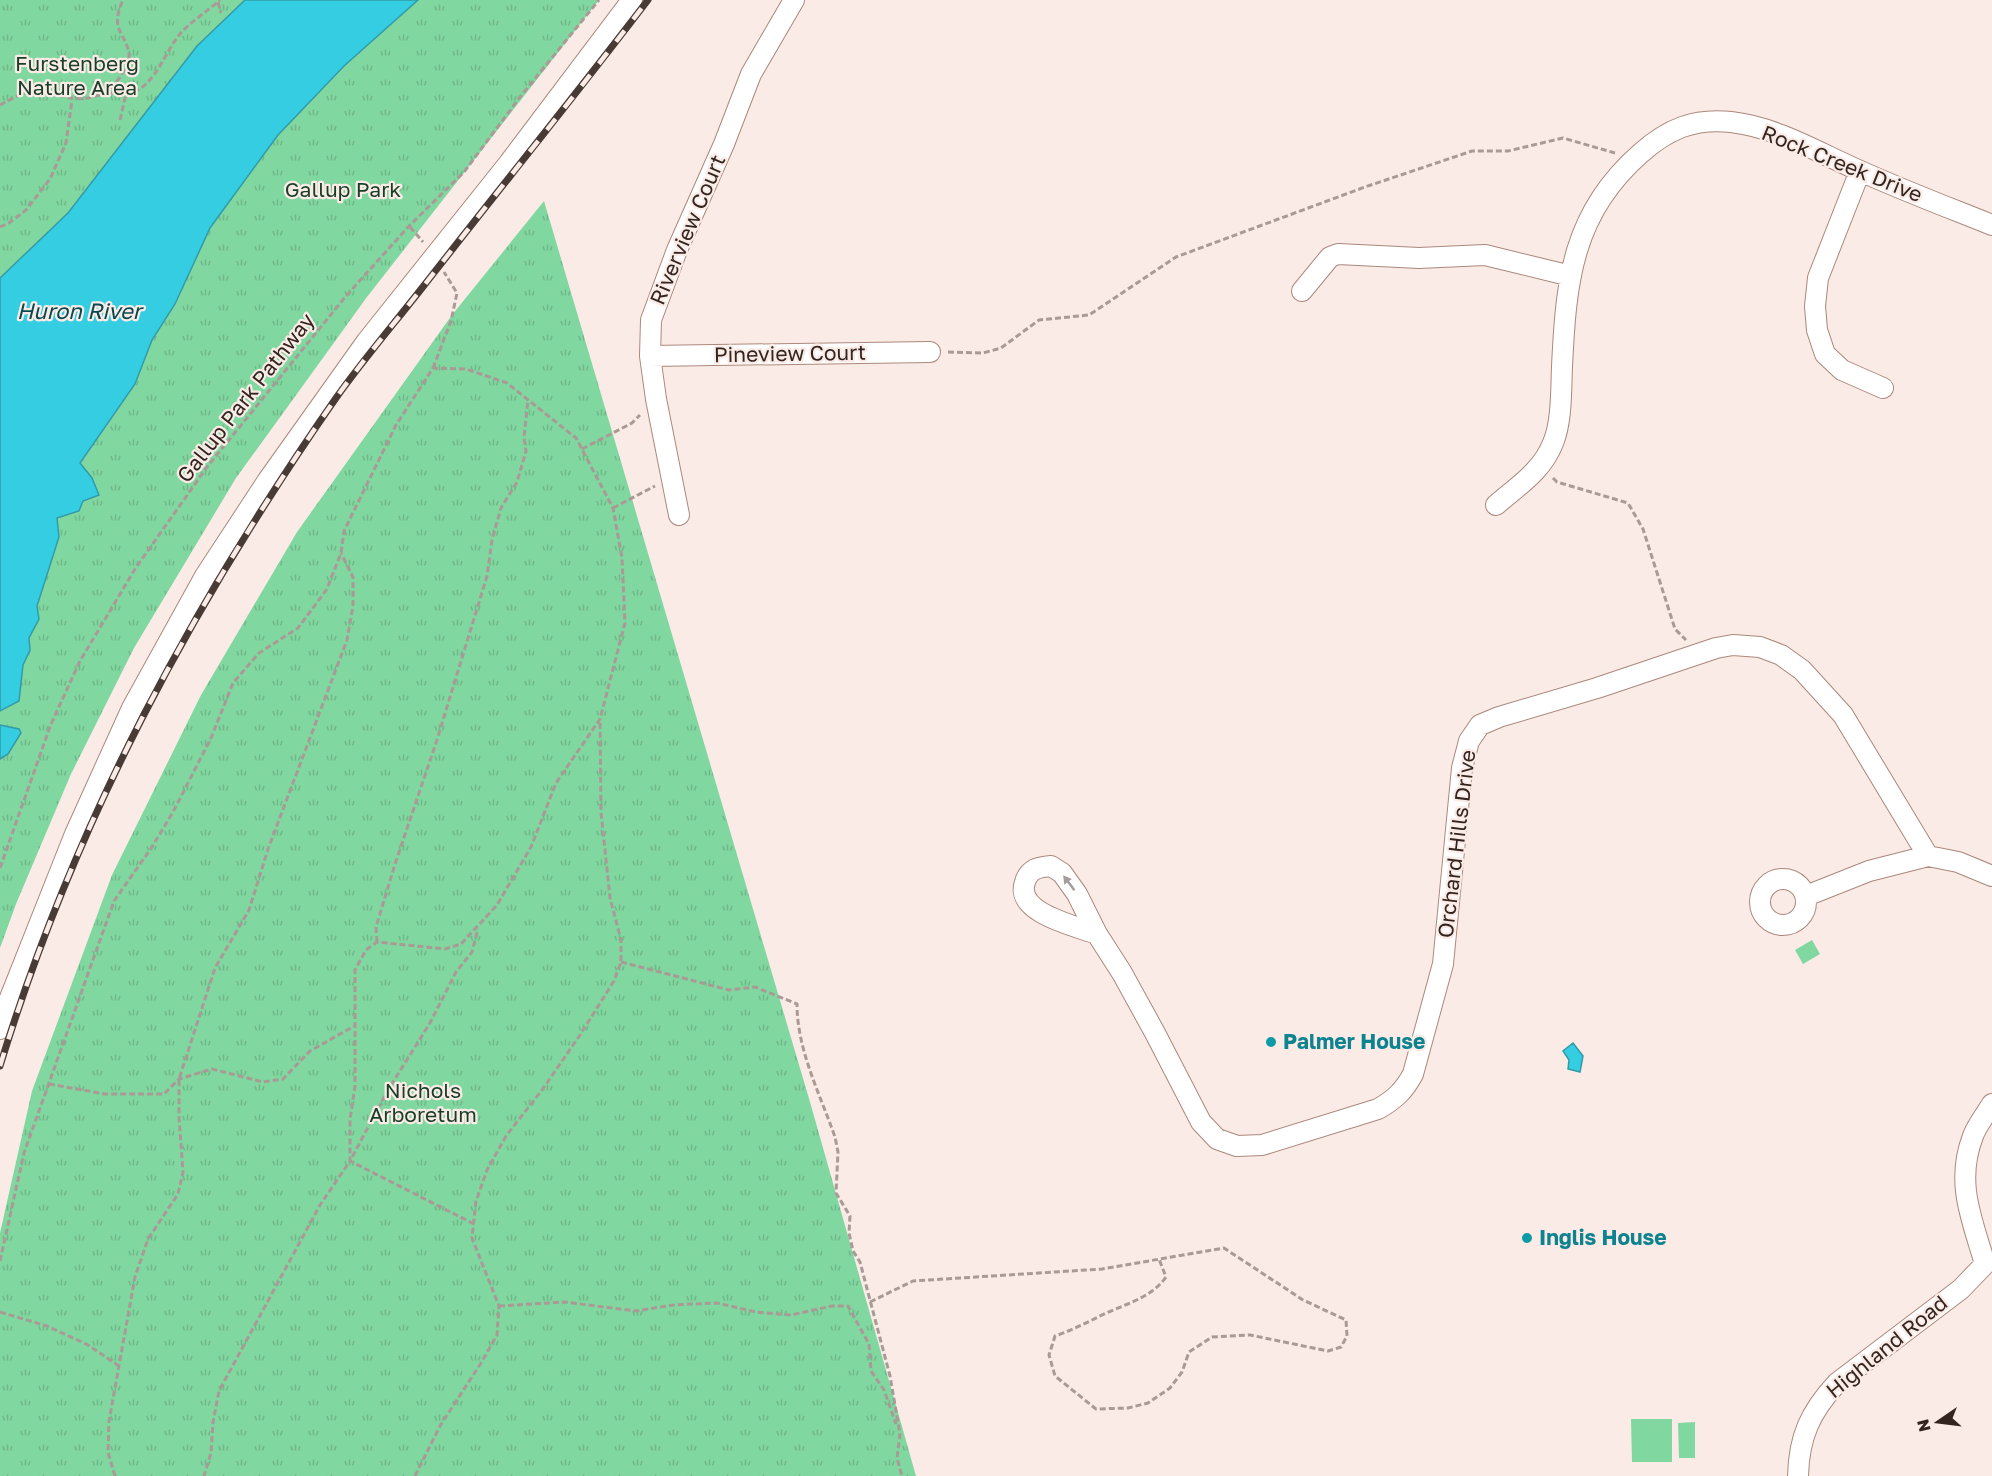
<svg xmlns="http://www.w3.org/2000/svg" width="1992" height="1476" font-family="'Golos Text',sans-serif">
<style>
.park{fill:url(#park-tufts)}
.pitch{fill:#81d7a0}
.water{fill:#34cde2;stroke:#339ba8;stroke-width:1.5}
.lines{fill:none;stroke-linecap:round;stroke-linejoin:round}
.minor-casing{stroke:#aa887c;stroke-width:22}
.path{stroke:#a99a95;stroke-width:3;stroke-dasharray:6 3;stroke-linecap:butt}
.minor{stroke:#fff;stroke-width:20}
.rail-casing{stroke:#483b36;stroke-width:7}
.rail{stroke:#fbebe6;stroke-width:4.5;stroke-dasharray:14;stroke-linecap:butt}
.oneway{fill:#a39d9b}
.culture-dot{fill:#0f9aa8;stroke:#fbebe6;stroke-width:2}
.labels{text-anchor:middle;stroke-width:4.5;stroke-linejoin:round;paint-order:stroke}
.park-label{font-size:21px;fill:#173e27;stroke:#fbebe6}
.street-label{font-size:21px;fill:#322520;stroke:#fbebe6}
.culture-label{font-size:21px;font-weight:bold;fill:#0d838f;stroke:#fbebe6;text-anchor:start}
.water-label{font-size:22px;font-style:italic;fill:#064951;stroke:#fbebe6}
</style>
<defs>
<pattern id="park-tufts" width="24" height="20" patternUnits="userSpaceOnUse" patternTransform="scale(1.5)"><rect width="24" height="20" fill="#81d7a0"/><path d="M3 7l-1-3M5 7V3M7 7l1-3M15 17l-1-3M17 17v-4M19 17l1-3" fill="none" stroke="#70b88a"/></pattern>
</defs>
<rect width="100%" height="100%" fill="#fbebe6"/>
<path class="park" d="M0,0H245L197,46L68,213L0,278Z
M418,0H599L367,297L236,478L134,648L71,774L16,904L0,948V759L8,754L19,729L0,725V711L19,701L23,665L30,650L29,638L39,619L37,606L59,537L57,517L79,511L92,478L80,463L135,384L152,340L175,304L210,228L278,135L344,66Z
M544,201L810,1102L916,1476H0V1233L32,1091L112,875L201,695L297,532L452,315Z"/>
<path class="pitch" d="M1812,940L1820,954L1803,964L1795,950Z
M1631,1419H1672V1462H1632Z
M1695,1422V1458H1679L1678,1423Z"/>
<path class="water" d="M245,0H418L344,66L278,135L210,228L175,304L152,340L135,384L80,463L92,478L99,495L83,501L79,511L57,518L59,537L37,606L39,619L29,638L30,650L23,665L19,701L0,711V278L68,213L197,46Z
M0,725L19,729L21,733L8,754L0,759Z
M1573,1043L1583,1056L1580,1072L1568,1069L1569,1060L1563,1051Z"/>
<g class="lines">
<defs>
<path id="minor" d="M1860,171L1818,278L1815,306L1817,330L1825,354L1842,370L1883,388
M1302,291L1330,257L1338,254L1419,258L1485,255L1571,276
M650,356L930,352
M1496,505C1519,485 1542,471 1553,443C1562,422 1561,389 1562,367C1566,281 1572,213 1641,153C1668,129 1694,118 1731,122C1776,127 1817,152 1858,170C1902,190 1947,207 1992,225
M679,515L656,399L650,356L651,320L677,250L724,144L751,74L794,0
M1760 902a23 23 0 1 1 46 0a23 23 0 1 1-46 0Z
M1806,896L1869,871L1928,856
M1097,934C1076,926 1014,913 1025,882C1029,869 1038,867 1051,866L1062,873L1077,894L1097,934L1122,973L1155,1033L1201,1122L1217,1139L1237,1146L1262,1145L1378,1109C1394,1100 1404,1091 1413,1074L1443,964L1462,768L1469,741L1480,725L1499,717L1597,688L1716,648L1733,645L1760,647L1781,655L1802,670L1843,715L1928,856L1958,862L1992,876
M0,1029L8,1003L75,834L132,708L205,576L268,480L367,341L509,163L632,0
M1985,1264C1972,1219 1955,1183 1973,1136C1977,1125 1986,1114 1992,1104
M1798,1476C1799,1437 1810,1412 1837,1383L1961,1289L1985,1264"/>
</defs>
<use href="#minor" class="minor-casing"/>
<path class="path" d="M218,2L221,13
M107,92C152,103 158,61 180,34C190,22 208,11 220,0
M0,105L19,95L42,89C69,102 102,105 120,77C123,72 128,66 129,61C131,34 107,34 123,0
M120,120L126,94
M0,227L9,223L26,210L50,179L66,143L72,100
M410,227L423,242
M948,352L983,353L1001,348L1039,320L1089,315L1176,257L1365,187L1472,151H1508L1563,138L1615,153
M433,368L451,321L457,293L444,272
M582,449L632,423L640,415
M1553,478L1557,482L1628,503L1643,529L1675,629L1686,640
M613,508L655,486
M0,868L51,724L80,661L135,569L207,467L346,296L409,226L464,172L520,97L599,0
M377,942L376,927L396,861L436,743L487,576L492,540L501,508L517,482L522,465L526,451L524,437L528,400
M621,962L729,990L755,987L797,1004C797,1050 820,1094 835,1137L838,1152L836,1193L850,1216L849,1233L853,1251L860,1262L890,1376L900,1434L897,1458L902,1476
M49,1084L105,1094H164L179,1079L212,1069L263,1082L283,1079L310,1051L356,1025
M474,1224L350,1161L388,1090L430,1023L456,972L472,952L478,929
M0,1261L24,1153L114,901L152,847L173,812L211,738L233,683L259,653L298,628L327,589L341,553L344,531L396,425L433,368L466,369L507,383L576,438L613,508L622,558L625,623L600,719L556,783L531,847L497,905L461,944L445,949L377,942L366,950L355,970V1086L350,1119V1161L320,1205L219,1391L213,1422L211,1453L204,1476
M870,1302L913,1281L1102,1269L1224,1248L1303,1300L1346,1320L1347,1336L1341,1347L1328,1351L1250,1335L1212,1337L1189,1352L1182,1372L1170,1388L1148,1403L1128,1408L1096,1409L1055,1376L1049,1355L1055,1336C1070,1331 1084,1324 1098,1317C1121,1305 1151,1299 1166,1277L1159,1259
M499,1306L565,1302L636,1311L673,1305L717,1303L756,1312L791,1315L832,1306H848L869,1344L871,1371L884,1390L896,1424
M0,1312L47,1326L88,1345L119,1366
M115,1476L108,1452L109,1421L135,1277L148,1239L178,1194L183,1172L179,1118V1079L215,968L249,910L268,849L347,640L353,606V577L341,553
M415,1476L440,1426L481,1363L497,1335L499,1306L472,1238L476,1201L487,1170L506,1136L542,1090L580,1035L614,981L621,962V940L610,898L601,812L600,719"/>
<use href="#minor" class="minor"/>
<defs>
<path id="rail" d="M0,1066C74,824 192,605 336,398C363,360 393,325 422,288C497,192 574,97 648,0"/>
</defs>
<use href="#rail" class="rail-casing"/>
<use href="#rail" class="rail"/>
</g>
<defs><path id="oneway-solid" d="M-6-.8H1V-3.2L6.5 0L1 3.2V.8H-6Z" transform="scale(1.5)"/></defs>
<use class="oneway" href="#oneway-solid" transform="translate(1069 883) rotate(-127)"/>
<g class="culture-dot">
<circle cx="1271" cy="1042" r="6"/>
<circle cx="1527" cy="1238" r="6"/>
</g>
<g class="labels">
<g class="park-label">
<text x="77" y="71">Furstenberg<tspan x="77" dy="24">Nature Area</tspan></text>
<text x="343" y="197">Gallup Park</text>
<text x="423" y="1098">Nichols<tspan x="423" dy="24">Arboretum</tspan></text>
</g>
<g class="street-label">
<text transform="translate(1842 164) rotate(22)" y="7">Rock Creek Drive</text>
<text transform="translate(688 230) rotate(-67)" y="7">Riverview Court</text>
<text transform="translate(790 354) rotate(-1)" y="7">Pineview Court</text>
<text transform="translate(246 398) rotate(-52)" y="7">Gallup Park Pathway</text>
<text transform="translate(1457 844) rotate(-83)" y="7">Orchard Hills Drive</text>
<text transform="translate(1887 1347) rotate(-39)" y="7">Highland Road</text>
</g>
<g class="culture-label">
<text x="1283" y="1049">Palmer House</text>
<text x="1539" y="1245">Inglis House</text>
</g>
<g class="water-label">
<text x="79" y="319">Huron River</text>
</g>
</g>
<g transform="translate(1938 1422) rotate(256)" stroke="#fbebe6" stroke-width="4.5" paint-order="stroke">
<path d="M0-4.5L10 22L0 15L-10 22Z" fill="#322520"/>
<text y="-9" font-size="16" font-weight="bold" text-anchor="middle" fill="#322520">N</text>
</g>
</svg>
